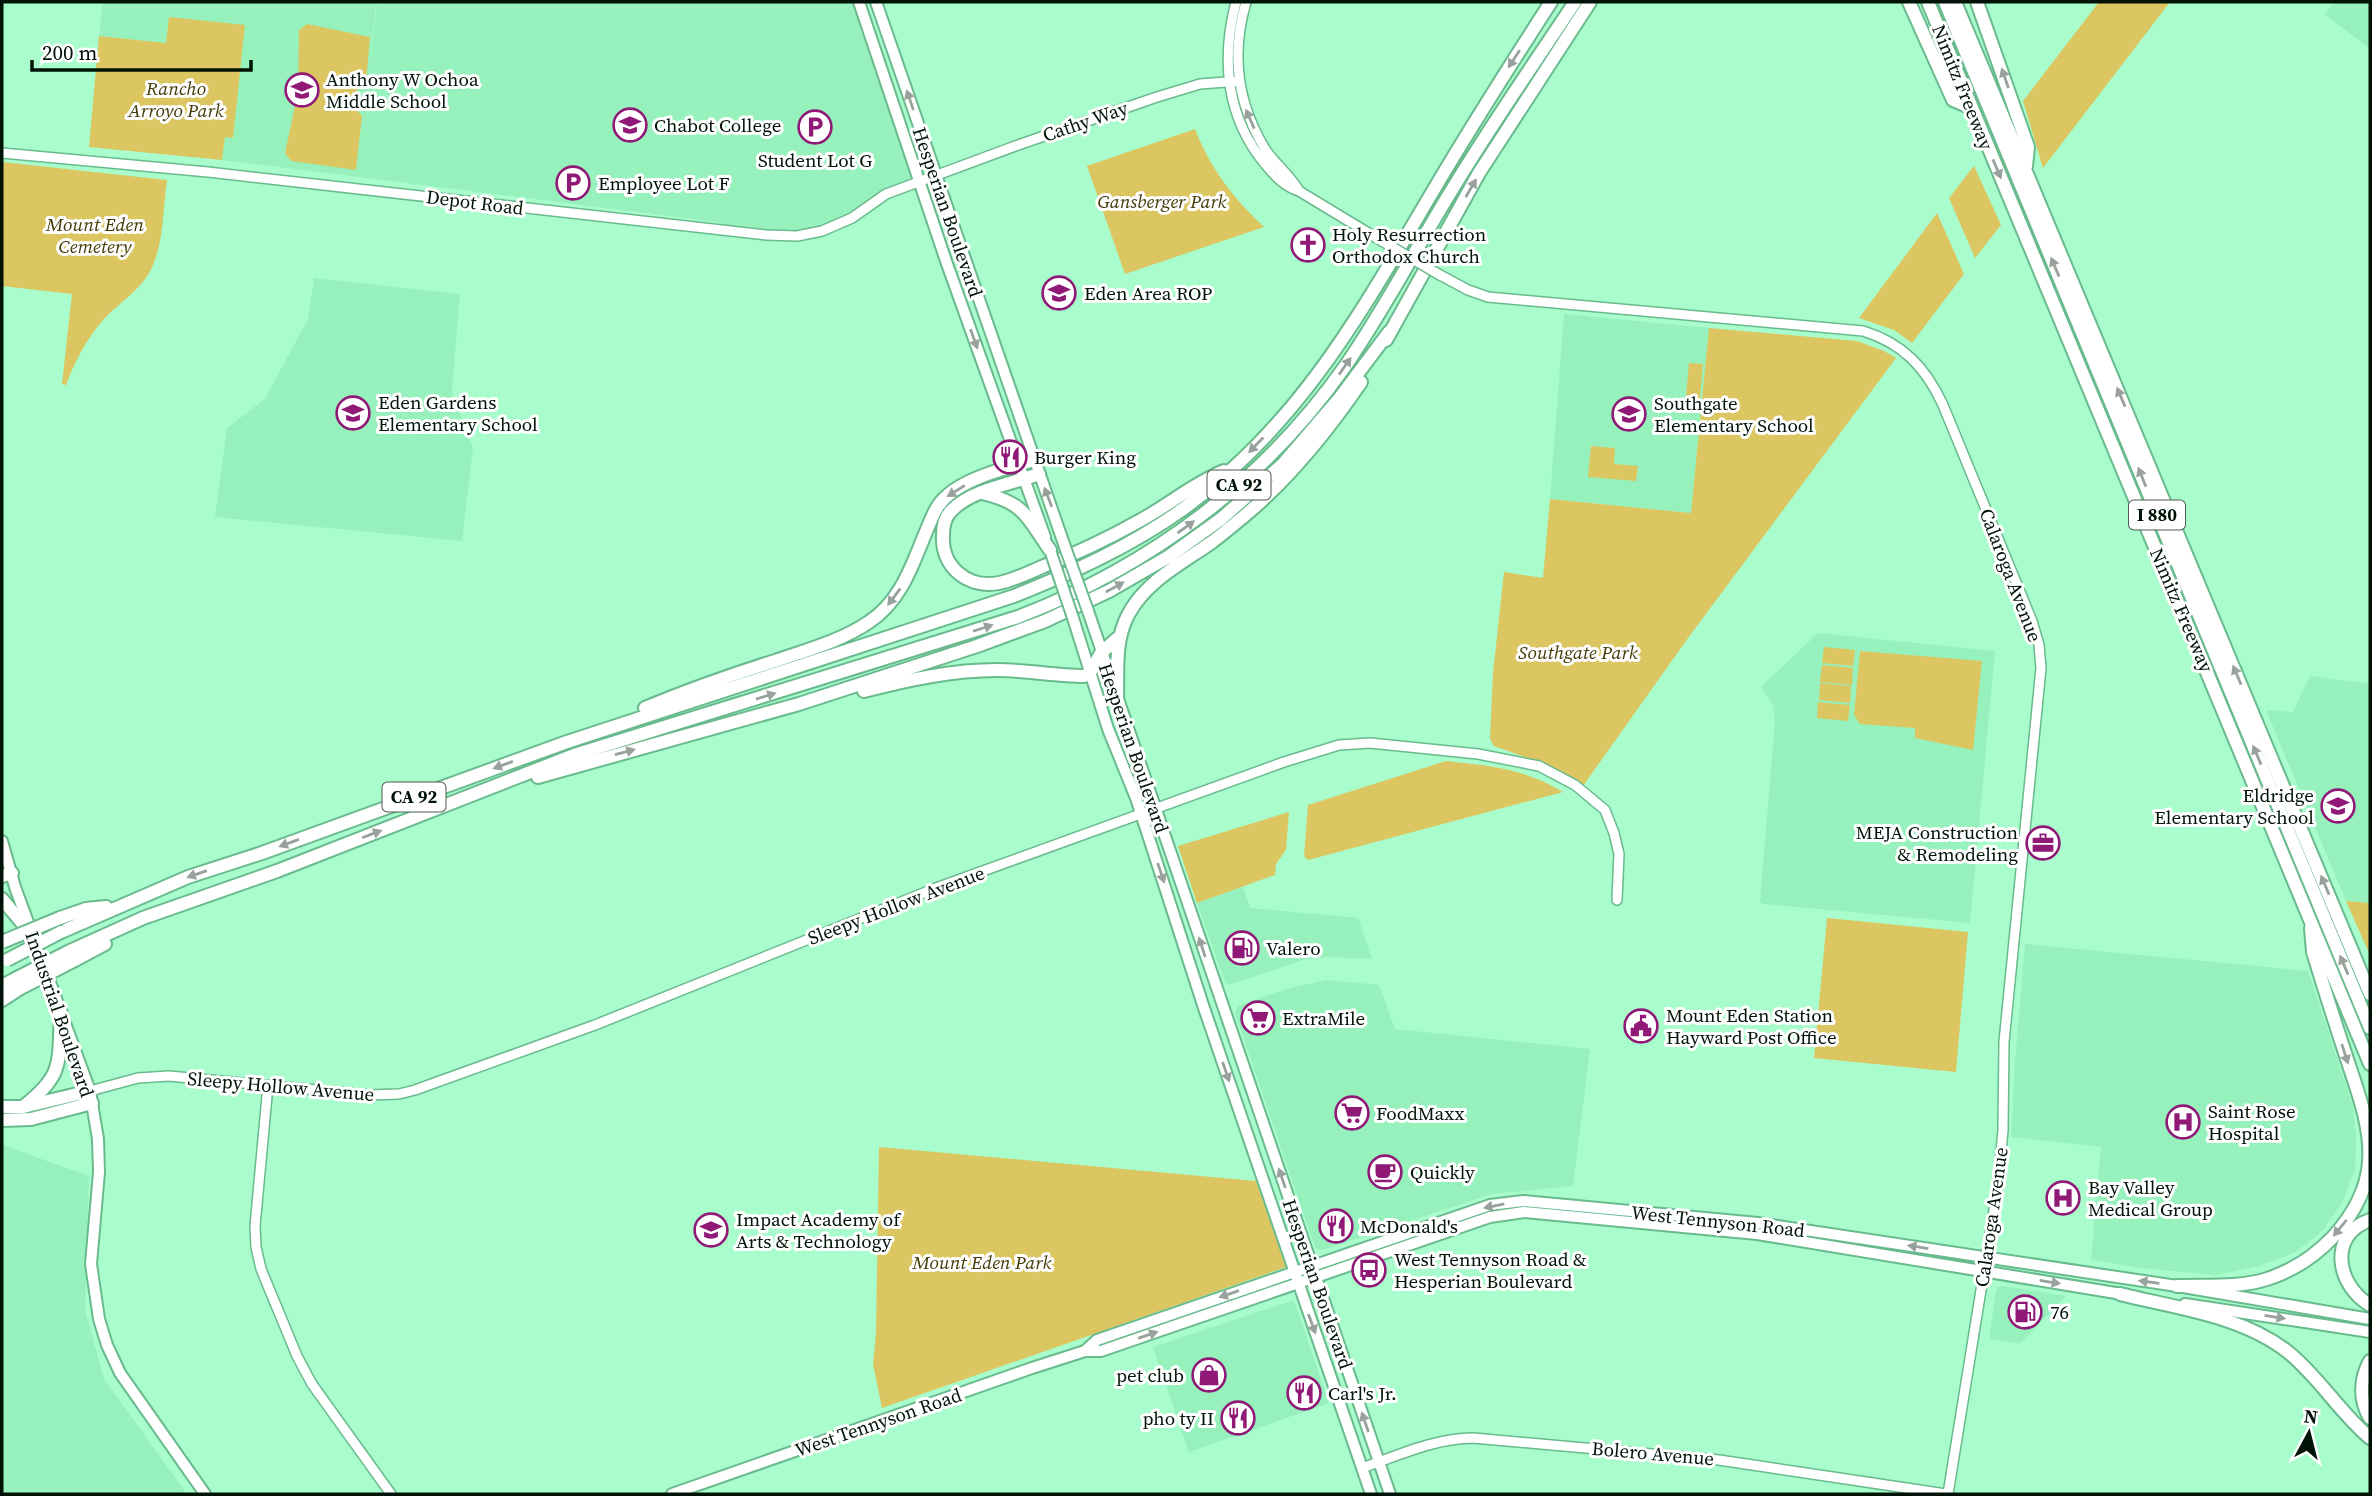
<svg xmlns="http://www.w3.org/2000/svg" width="2372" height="1496" font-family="'Source Serif 4',serif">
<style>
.built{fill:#97f1bd}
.green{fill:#dbc661}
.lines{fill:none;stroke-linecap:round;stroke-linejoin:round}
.minor-casing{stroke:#69ba8d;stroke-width:12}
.major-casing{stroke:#69ba8d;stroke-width:14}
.highway-casing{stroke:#69ba8d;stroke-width:16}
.minor{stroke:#fff;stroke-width:9}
.major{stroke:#fff;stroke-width:10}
.highway{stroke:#fff;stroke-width:12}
.minor-bridge-casing{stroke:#69ba8d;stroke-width:12;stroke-linecap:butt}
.major-bridge-casing{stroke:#69ba8d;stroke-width:14;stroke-linecap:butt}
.highway-bridge-casing{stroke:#69ba8d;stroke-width:16;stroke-linecap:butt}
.minor-bridge{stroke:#fff;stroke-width:9}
.major-bridge{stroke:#fff;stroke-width:10}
.highway-bridge{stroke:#fff;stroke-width:12}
.oneway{fill:#99a19c}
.labels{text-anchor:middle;stroke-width:6;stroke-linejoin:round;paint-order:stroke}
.shield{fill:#fff;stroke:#4c5a51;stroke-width:2}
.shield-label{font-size:18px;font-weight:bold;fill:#001307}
.poi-label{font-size:19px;fill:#001307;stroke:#fff;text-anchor:start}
.street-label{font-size:19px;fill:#001307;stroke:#fff}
.park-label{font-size:19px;font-style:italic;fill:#433a06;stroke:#fff}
</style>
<rect width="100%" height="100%" fill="#a9fccb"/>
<path class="built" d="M103,2H376L367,90L377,2H852L911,166L921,181L822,231L766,235L717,222L222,160L225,137L233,138L170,17L167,43L99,36Z
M2334,2H2370V49L2325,14Z
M314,278L460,294L452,391L473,448L462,541L215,517L227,428L265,399L308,319Z
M1564,314L1709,328L1691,513L1550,499Z
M1818,633L1995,651L1970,923L1764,904L1760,902L1775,722L1773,706L1761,687Z
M2310,676L2370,684V903L2346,901L2266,710L2293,712Z
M1243,887L1250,908L1358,918L1372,959L1328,957L1306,959L1229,985L1225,982L1197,903Z
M2025,944L2308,971L2353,1106L2356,1138L2355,1169L2342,1203L2323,1230L2296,1252L2259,1266L2216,1275L2140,1268L2091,1260L2101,1147L2011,1137L2015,1060Z
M1327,980L1379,985L1395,1029L1590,1049L1573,1186L1492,1194L1322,1250L1318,1249L1315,1247L1235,1013L1238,1006L1286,989Z
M2,1145L89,1176L85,1310L104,1379L187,1494H2Z
M2003,1286L2066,1296L2020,1343L1989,1339L1996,1292L1998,1287Z
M1294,1300L1329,1403L1189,1452L1153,1347Z"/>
<path class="green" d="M2099,2H2170L2043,168L2023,101Z
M169,17L245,25L233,138L225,137L222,160L89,147L99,36L166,43Z
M307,24L370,37L366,83L347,99L362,116L356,170L291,161L285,153L298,92L299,30Z
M1195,129C1210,168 1233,198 1264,227L1125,274L1087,166Z
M2,162L167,180C163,207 164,240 153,265C143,289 120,302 103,320C86,340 75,361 66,385L62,384L72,294L2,286Z
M1974,166L2001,225L1975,258L1949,198Z
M1937,213L1964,274L1912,343L1894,330L1859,318Z
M1709,328L1857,341L1884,351L1896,358L1688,638L1583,786L1553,767L1494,746L1490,739L1493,673L1504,572L1543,578L1550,499L1691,513Z
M1689,363L1703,364L1699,409L1685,408Z
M1591,446L1615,448L1614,464L1638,466L1636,481L1588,477Z
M1824,647L1855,650L1853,666L1822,663Z
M1860,651L1982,661L1973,750L1915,738V728L1860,724L1854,715Z
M1822,665L1853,668L1852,685L1820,682Z
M1820,683L1851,686L1850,703L1819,700Z
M1818,702L1850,705L1848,721L1817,718Z
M1446,761C1492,766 1522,768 1563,792L1308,860L1304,856L1308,805Z
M1289,812L1286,850L1276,864L1275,875L1197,903L1178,846Z
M2346,901L2370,903V955Z
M1827,918L1968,932L1956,1072L1814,1058Z
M879,1147L1256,1181L1286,1267L882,1408L873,1364L876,1332Z"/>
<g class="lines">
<defs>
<path id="minor" d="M1236,2C1221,59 1226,118 1266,165C1276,177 1284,186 1299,191L1375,237
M1246,2C1231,53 1237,103 1265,149C1275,164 1290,175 1299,191
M2,153L208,172L766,235L797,236L822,231L852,218L886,194L1018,145L1157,97L1200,84L1239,81
M1440,275L1468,290L1488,297L1863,331C1903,343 1926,368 1943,405L2032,621L2039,645L2041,668L2004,1042L2003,1130L1998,1185L1948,1494
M268,1085L255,1226L256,1247L261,1269L297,1356L312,1384L391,1494
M90,1091L138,1078L169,1076L369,1095L399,1094L415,1090L595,1025L936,888L1284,762L1339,745L1370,743L1478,754L1539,766L1575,785L1605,810L1614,833L1619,854L1617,900
M1362,1468C1397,1456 1435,1438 1473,1438L1719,1460L1946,1494"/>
<path id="major" d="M859,2L946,261L1045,537
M876,2L1065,547
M1088,611L1390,1494
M1073,618L1108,729L1136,798L1204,1008L1371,1494
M2,841L15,887L90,1091L98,1139L99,1172L91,1264L99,1319L107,1345L120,1373L205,1494
M2185,1304L2370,1332
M1085,1351L1097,1340L1490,1205L1523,1201L1758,1223L2177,1286L2370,1319
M672,1494L1032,1368L1085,1351H1101L1490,1217L1524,1212L1757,1234L2128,1295"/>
<path id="highway" d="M1909,2L1953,100L1970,107
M1928,2L2370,1064
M1945,2L2370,1028
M1955,2L2370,994
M1977,2L2028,147L2026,166
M1386,340L1479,173L1590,2
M1039,474C1012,484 972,489 951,511C945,517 943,526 943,535C941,567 968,589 999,583C1014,580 1030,572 1044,566C1078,553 1109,538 1141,520C1170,504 1193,484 1224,471
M982,493C1025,503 1026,516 1050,550
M864,691C908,680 952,670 997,670C1026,670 1055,676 1084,676L1090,673L1101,653L1120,636
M1117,699C1118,671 1114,642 1128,615C1146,581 1181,564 1212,542C1224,533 1237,522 1249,512C1292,475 1329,429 1361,382
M645,708C688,690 731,675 775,661C807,650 841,641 869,622C900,602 912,566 925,534C931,521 935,506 946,497C965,478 1009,467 1034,460
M538,777L799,704L977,646L1045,621L1109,591L1168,557L1221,519L1283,464L1338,400L1389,332
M2,876L12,873
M2,899L34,937
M60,918L86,909L106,907
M61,932L188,877L262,853L567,742L1014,596C1074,572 1131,546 1183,509C1300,425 1362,311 1433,191C1471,127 1511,64 1551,2
M70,951L143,918L277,871L574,755L1018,617C1150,566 1264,482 1346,365C1384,310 1415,250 1450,193C1489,128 1533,65 1575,2
M75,960L105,944
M2,986L15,979
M2,1000L19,989
M2,1107H23L90,1091
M23,1107C65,1074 58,1063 61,1013
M2,1120L31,1119L92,1103
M2370,1220C2327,1235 2337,1286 2370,1305
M2177,1286C2206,1285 2239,1288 2267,1279C2292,1271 2315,1256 2333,1237C2352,1216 2367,1190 2369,1162C2372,1128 2357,1090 2347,1059C2335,1023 2324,988 2313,952L2311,928
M2120,1294C2175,1308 2241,1315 2288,1352C2319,1377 2340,1413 2370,1438
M2370,1361C2360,1379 2359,1400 2370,1418"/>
</defs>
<use href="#minor" class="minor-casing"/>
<use href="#major" class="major-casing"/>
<use href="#highway" class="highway-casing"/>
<use href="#minor" class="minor"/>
<use href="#major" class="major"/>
<use href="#highway" class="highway"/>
<defs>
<path id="minor-bridge" d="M1375,237L1440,275"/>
<path id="major-bridge" d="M1065,547L1088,611
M1051,553L1073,618"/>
<path id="highway-bridge" d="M2,942L60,918
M7,960L61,932
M15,979L70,951
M19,989L75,960"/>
</defs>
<use href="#minor-bridge" class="minor-bridge-casing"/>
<use href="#major-bridge" class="major-bridge-casing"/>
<use href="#highway-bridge" class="highway-bridge-casing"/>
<use href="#minor-bridge" class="minor-bridge"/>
<use href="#major-bridge" class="major-bridge"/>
<use href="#highway-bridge" class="highway-bridge"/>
</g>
<defs><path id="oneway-solid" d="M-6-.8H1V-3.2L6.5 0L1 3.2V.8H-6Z" transform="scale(1.75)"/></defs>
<g class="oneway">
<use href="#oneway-solid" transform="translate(1514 59) rotate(123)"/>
<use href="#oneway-solid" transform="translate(2005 78) rotate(-109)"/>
<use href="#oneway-solid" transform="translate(910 100) rotate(-109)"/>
<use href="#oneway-solid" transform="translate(1250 119) rotate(-114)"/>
<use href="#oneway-solid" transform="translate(1997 169) rotate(67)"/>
<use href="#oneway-solid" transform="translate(1471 188) rotate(-60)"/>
<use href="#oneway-solid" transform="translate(2055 267) rotate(-113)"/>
<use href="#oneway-solid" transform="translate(974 339) rotate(70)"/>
<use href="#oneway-solid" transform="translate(1345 366) rotate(-55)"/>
<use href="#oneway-solid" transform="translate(2121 397) rotate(-113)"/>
<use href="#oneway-solid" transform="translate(1256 445) rotate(134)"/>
<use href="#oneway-solid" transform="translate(2142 477) rotate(-112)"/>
<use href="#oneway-solid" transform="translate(956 491) rotate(148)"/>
<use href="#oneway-solid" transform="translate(1048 497) rotate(-111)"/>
<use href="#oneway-solid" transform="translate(1186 527) rotate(-36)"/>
<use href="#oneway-solid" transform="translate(1115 587) rotate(-29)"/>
<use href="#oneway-solid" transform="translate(894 597) rotate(127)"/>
<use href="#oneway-solid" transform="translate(983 628) rotate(-18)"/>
<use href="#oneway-solid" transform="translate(2237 675) rotate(-113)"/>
<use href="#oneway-solid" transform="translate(766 696) rotate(-17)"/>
<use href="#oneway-solid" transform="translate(625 752) rotate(-15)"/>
<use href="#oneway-solid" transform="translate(2257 755) rotate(-113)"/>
<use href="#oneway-solid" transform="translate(503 765) rotate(160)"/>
<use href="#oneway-solid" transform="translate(372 834) rotate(-21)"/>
<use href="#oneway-solid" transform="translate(289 843) rotate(160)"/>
<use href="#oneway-solid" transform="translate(1161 873) rotate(71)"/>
<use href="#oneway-solid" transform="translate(197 874) rotate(161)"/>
<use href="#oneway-solid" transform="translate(2325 885) rotate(-113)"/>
<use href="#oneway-solid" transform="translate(1202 947) rotate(-108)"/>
<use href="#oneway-solid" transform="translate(2344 965) rotate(-113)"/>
<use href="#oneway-solid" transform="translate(2345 1054) rotate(72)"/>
<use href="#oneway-solid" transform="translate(1226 1072) rotate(71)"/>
<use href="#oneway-solid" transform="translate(1282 1178) rotate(-109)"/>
<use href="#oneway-solid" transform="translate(1494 1206) rotate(169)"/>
<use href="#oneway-solid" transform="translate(2340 1228) rotate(129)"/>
<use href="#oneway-solid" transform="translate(1918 1247) rotate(-171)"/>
<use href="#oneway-solid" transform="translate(2050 1282) rotate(9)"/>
<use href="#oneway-solid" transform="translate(2149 1282) rotate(-172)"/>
<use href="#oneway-solid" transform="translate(1229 1294) rotate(161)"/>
<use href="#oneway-solid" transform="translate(2275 1317) rotate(9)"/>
<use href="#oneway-solid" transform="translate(1312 1324) rotate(70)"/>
<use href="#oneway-solid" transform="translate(1148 1335) rotate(-19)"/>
<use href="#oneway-solid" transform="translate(1365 1422) rotate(-109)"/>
</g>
<defs>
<symbol id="school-ring" viewBox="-11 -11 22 22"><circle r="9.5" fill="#fff" stroke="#901978" stroke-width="1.5"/><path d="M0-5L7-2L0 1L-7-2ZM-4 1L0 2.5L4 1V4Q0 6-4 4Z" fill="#901978"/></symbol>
<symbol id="university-ring" viewBox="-11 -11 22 22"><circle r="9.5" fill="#fff" stroke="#901978" stroke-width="1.5"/><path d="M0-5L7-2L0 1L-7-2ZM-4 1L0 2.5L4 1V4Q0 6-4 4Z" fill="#901978"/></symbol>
<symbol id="parking-ring" viewBox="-11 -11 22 22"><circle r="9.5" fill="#fff" stroke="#901978" stroke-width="1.5"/><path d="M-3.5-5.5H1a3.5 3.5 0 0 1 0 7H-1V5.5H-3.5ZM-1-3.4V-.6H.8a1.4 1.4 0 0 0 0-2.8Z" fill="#901978"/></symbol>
<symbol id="church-ring" viewBox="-11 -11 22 22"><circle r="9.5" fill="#fff" stroke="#901978" stroke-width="1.5"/><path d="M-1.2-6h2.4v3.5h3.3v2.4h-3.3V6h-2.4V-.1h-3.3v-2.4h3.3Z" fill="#901978"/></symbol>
<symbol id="restaurant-ring" viewBox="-11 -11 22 22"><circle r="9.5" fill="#fff" stroke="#901978" stroke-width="1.5"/><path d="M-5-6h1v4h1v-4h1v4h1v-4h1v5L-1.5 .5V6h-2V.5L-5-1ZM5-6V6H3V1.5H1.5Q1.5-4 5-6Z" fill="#901978"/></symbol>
<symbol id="office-ring" viewBox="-11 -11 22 22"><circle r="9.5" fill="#fff" stroke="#901978" stroke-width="1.5"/><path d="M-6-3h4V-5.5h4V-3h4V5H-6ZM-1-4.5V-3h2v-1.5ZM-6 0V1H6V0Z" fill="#901978"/></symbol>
<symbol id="fuel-ring" viewBox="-11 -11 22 22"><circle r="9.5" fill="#fff" stroke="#901978" stroke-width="1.5"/><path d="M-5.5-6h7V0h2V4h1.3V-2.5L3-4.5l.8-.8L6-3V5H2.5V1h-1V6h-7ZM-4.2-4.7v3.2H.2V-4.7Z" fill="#901978"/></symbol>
<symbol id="supermarket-ring" viewBox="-11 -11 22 22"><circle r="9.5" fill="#fff" stroke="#901978" stroke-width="1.5"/><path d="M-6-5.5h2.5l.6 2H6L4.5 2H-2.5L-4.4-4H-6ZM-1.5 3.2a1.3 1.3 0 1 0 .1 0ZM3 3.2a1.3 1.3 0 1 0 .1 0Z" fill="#901978"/></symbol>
<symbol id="civic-ring" viewBox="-11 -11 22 22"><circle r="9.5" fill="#fff" stroke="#901978" stroke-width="1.5"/><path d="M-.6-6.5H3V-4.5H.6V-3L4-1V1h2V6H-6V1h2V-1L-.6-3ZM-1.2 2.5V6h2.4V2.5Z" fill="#901978"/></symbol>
<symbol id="hospital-ring" viewBox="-11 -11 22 22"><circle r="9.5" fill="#fff" stroke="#901978" stroke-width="1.5"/><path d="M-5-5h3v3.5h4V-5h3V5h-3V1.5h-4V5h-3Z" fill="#901978"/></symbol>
<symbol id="cafe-ring" viewBox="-11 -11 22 22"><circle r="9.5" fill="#fff" stroke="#901978" stroke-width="1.5"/><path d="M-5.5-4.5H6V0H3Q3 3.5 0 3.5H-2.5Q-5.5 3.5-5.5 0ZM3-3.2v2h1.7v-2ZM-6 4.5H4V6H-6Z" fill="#901978"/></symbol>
<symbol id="bus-ring" viewBox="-11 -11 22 22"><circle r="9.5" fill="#fff" stroke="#901978" stroke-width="1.5"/><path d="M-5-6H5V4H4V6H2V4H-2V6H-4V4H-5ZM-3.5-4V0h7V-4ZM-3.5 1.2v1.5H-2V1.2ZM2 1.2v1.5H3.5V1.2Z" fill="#901978"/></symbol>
<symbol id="shop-ring" viewBox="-11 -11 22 22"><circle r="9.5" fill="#fff" stroke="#901978" stroke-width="1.5"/><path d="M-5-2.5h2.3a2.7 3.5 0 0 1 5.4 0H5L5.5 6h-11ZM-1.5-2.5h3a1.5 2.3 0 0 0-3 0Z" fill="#901978"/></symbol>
</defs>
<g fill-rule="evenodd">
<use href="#school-ring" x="283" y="71" width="38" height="38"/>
<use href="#university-ring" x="611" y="106" width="38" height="38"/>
<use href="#parking-ring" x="796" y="108" width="38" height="38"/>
<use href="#parking-ring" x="554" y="164" width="38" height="38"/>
<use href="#church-ring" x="1289" y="226" width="38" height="38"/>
<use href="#school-ring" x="1040" y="274" width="38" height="38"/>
<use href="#school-ring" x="334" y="394" width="38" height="38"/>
<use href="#school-ring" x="1610" y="395" width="38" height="38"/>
<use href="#restaurant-ring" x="991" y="438" width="38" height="38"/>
<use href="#school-ring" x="2319" y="787" width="38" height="38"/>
<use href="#office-ring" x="2024" y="824" width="38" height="38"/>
<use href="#fuel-ring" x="1223" y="929" width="38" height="38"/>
<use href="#supermarket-ring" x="1239" y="999" width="38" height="38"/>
<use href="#civic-ring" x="1622" y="1007" width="38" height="38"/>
<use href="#supermarket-ring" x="1333" y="1094" width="38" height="38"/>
<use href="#hospital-ring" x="2164" y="1103" width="38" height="38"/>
<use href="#cafe-ring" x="1366" y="1153" width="38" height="38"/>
<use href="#hospital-ring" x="2044" y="1179" width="38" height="38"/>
<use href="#restaurant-ring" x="1317" y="1207" width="38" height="38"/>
<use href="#school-ring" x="692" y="1211" width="38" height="38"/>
<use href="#bus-ring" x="1350" y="1251" width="38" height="38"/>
<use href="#fuel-ring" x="2006" y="1293" width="38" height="38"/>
<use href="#shop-ring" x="1190" y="1356" width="38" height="38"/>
<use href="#restaurant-ring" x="1285" y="1374" width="38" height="38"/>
<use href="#restaurant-ring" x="1219" y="1399" width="38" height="38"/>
</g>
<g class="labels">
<g class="shield">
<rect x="1207.5" y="470.5" width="63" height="29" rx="5"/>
<rect x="2129" y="500.5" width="56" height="29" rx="5"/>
<rect x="382.5" y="782.5" width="63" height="29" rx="5"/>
</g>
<g class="shield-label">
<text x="1239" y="491">CA 92</text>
<text x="2157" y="521">I 880</text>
<text x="414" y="803">CA 92</text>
</g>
<g class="poi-label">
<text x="326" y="86">Anthony W Ochoa<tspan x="326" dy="22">Middle School</tspan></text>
<text x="654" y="132">Chabot College</text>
<text x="815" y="167" text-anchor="middle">Student Lot G</text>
<text x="598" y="190">Employee Lot F</text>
<text x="1332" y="241">Holy Resurrection<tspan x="1332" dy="22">Orthodox Church</tspan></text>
<text x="1084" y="300">Eden Area ROP</text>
<text x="378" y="409">Eden Gardens<tspan x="378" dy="22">Elementary School</tspan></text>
<text x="1654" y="410">Southgate<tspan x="1654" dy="22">Elementary School</tspan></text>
<text x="1034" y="464">Burger King</text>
<text x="2314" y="802" text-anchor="end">Eldridge<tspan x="2314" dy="22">Elementary School</tspan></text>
<text x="2018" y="839" text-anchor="end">MEJA Construction<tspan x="2018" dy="22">&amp; Remodeling</tspan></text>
<text x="1266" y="955">Valero</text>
<text x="1666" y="1022">Mount Eden Station<tspan x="1666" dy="22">Hayward Post Office</tspan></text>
<text x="1282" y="1025">ExtraMile</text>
<text x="2208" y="1118">Saint Rose<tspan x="2208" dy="22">Hospital</tspan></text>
<text x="1376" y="1120">FoodMaxx</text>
<text x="1410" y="1179">Quickly</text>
<text x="2088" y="1194">Bay Valley<tspan x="2088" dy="22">Medical Group</tspan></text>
<text x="736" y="1226">Impact Academy of<tspan x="736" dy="22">Arts &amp; Technology</tspan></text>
<text x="1360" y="1233">McDonald's</text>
<text x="1394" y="1266">West Tennyson Road &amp;<tspan x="1394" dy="22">Hesperian Boulevard</tspan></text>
<text x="2050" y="1319">76</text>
<text x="1184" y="1382" text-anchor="end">pet club</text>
<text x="1328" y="1400">Carl's Jr.</text>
<text x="1214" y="1425" text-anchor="end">pho ty II</text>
</g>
<g class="street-label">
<text transform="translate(1963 87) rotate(68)" y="7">Nimitz Freeway</text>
<text transform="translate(1085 121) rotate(-19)" y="7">Cathy Way</text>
<text transform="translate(475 202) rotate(7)" y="7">Depot Road</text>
<text transform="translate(948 212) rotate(71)" y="7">Hesperian Boulevard</text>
<text transform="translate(2011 575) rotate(69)" y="7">Calaroga Avenue</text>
<text transform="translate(2182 610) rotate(67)" y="7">Nimitz Freeway</text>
<text transform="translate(1134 748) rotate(71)" y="7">Hesperian Boulevard</text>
<text transform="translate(896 905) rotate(-21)" y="7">Sleepy Hollow Avenue</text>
<text transform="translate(60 1014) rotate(71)" y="7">Industrial Boulevard</text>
<text transform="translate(281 1086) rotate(5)" y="7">Sleepy Hollow Avenue</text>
<text transform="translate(1991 1217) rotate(-82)" y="7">Calaroga Avenue</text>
<text transform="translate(1718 1221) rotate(6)" y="7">West Tennyson Road</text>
<text transform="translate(1318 1284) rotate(71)" y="7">Hesperian Boulevard</text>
<text transform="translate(878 1422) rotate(-19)" y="7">West Tennyson Road</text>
<text transform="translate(1653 1453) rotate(5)" y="7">Bolero Avenue</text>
</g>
<g class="park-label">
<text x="176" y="95">Rancho<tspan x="176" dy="22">Arroyo Park</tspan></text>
<text x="1162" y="208">Gansberger Park</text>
<text x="95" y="231">Mount Eden<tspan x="95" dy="22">Cemetery</tspan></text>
<text x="1578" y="659">Southgate Park</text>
<text x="982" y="1269">Mount Eden Park</text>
</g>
</g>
<rect width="2372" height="1496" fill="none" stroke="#001307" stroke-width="7"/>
<g transform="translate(2309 1433) rotate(7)" stroke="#ffffff" stroke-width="5" paint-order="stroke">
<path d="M0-5L12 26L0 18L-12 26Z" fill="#001307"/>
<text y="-10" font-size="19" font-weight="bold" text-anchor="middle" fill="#001307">N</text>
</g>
<path d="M32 60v10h219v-10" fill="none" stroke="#001307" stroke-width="3.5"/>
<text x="42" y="60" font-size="21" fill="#001307" stroke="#ffffff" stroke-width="5" paint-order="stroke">200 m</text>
</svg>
